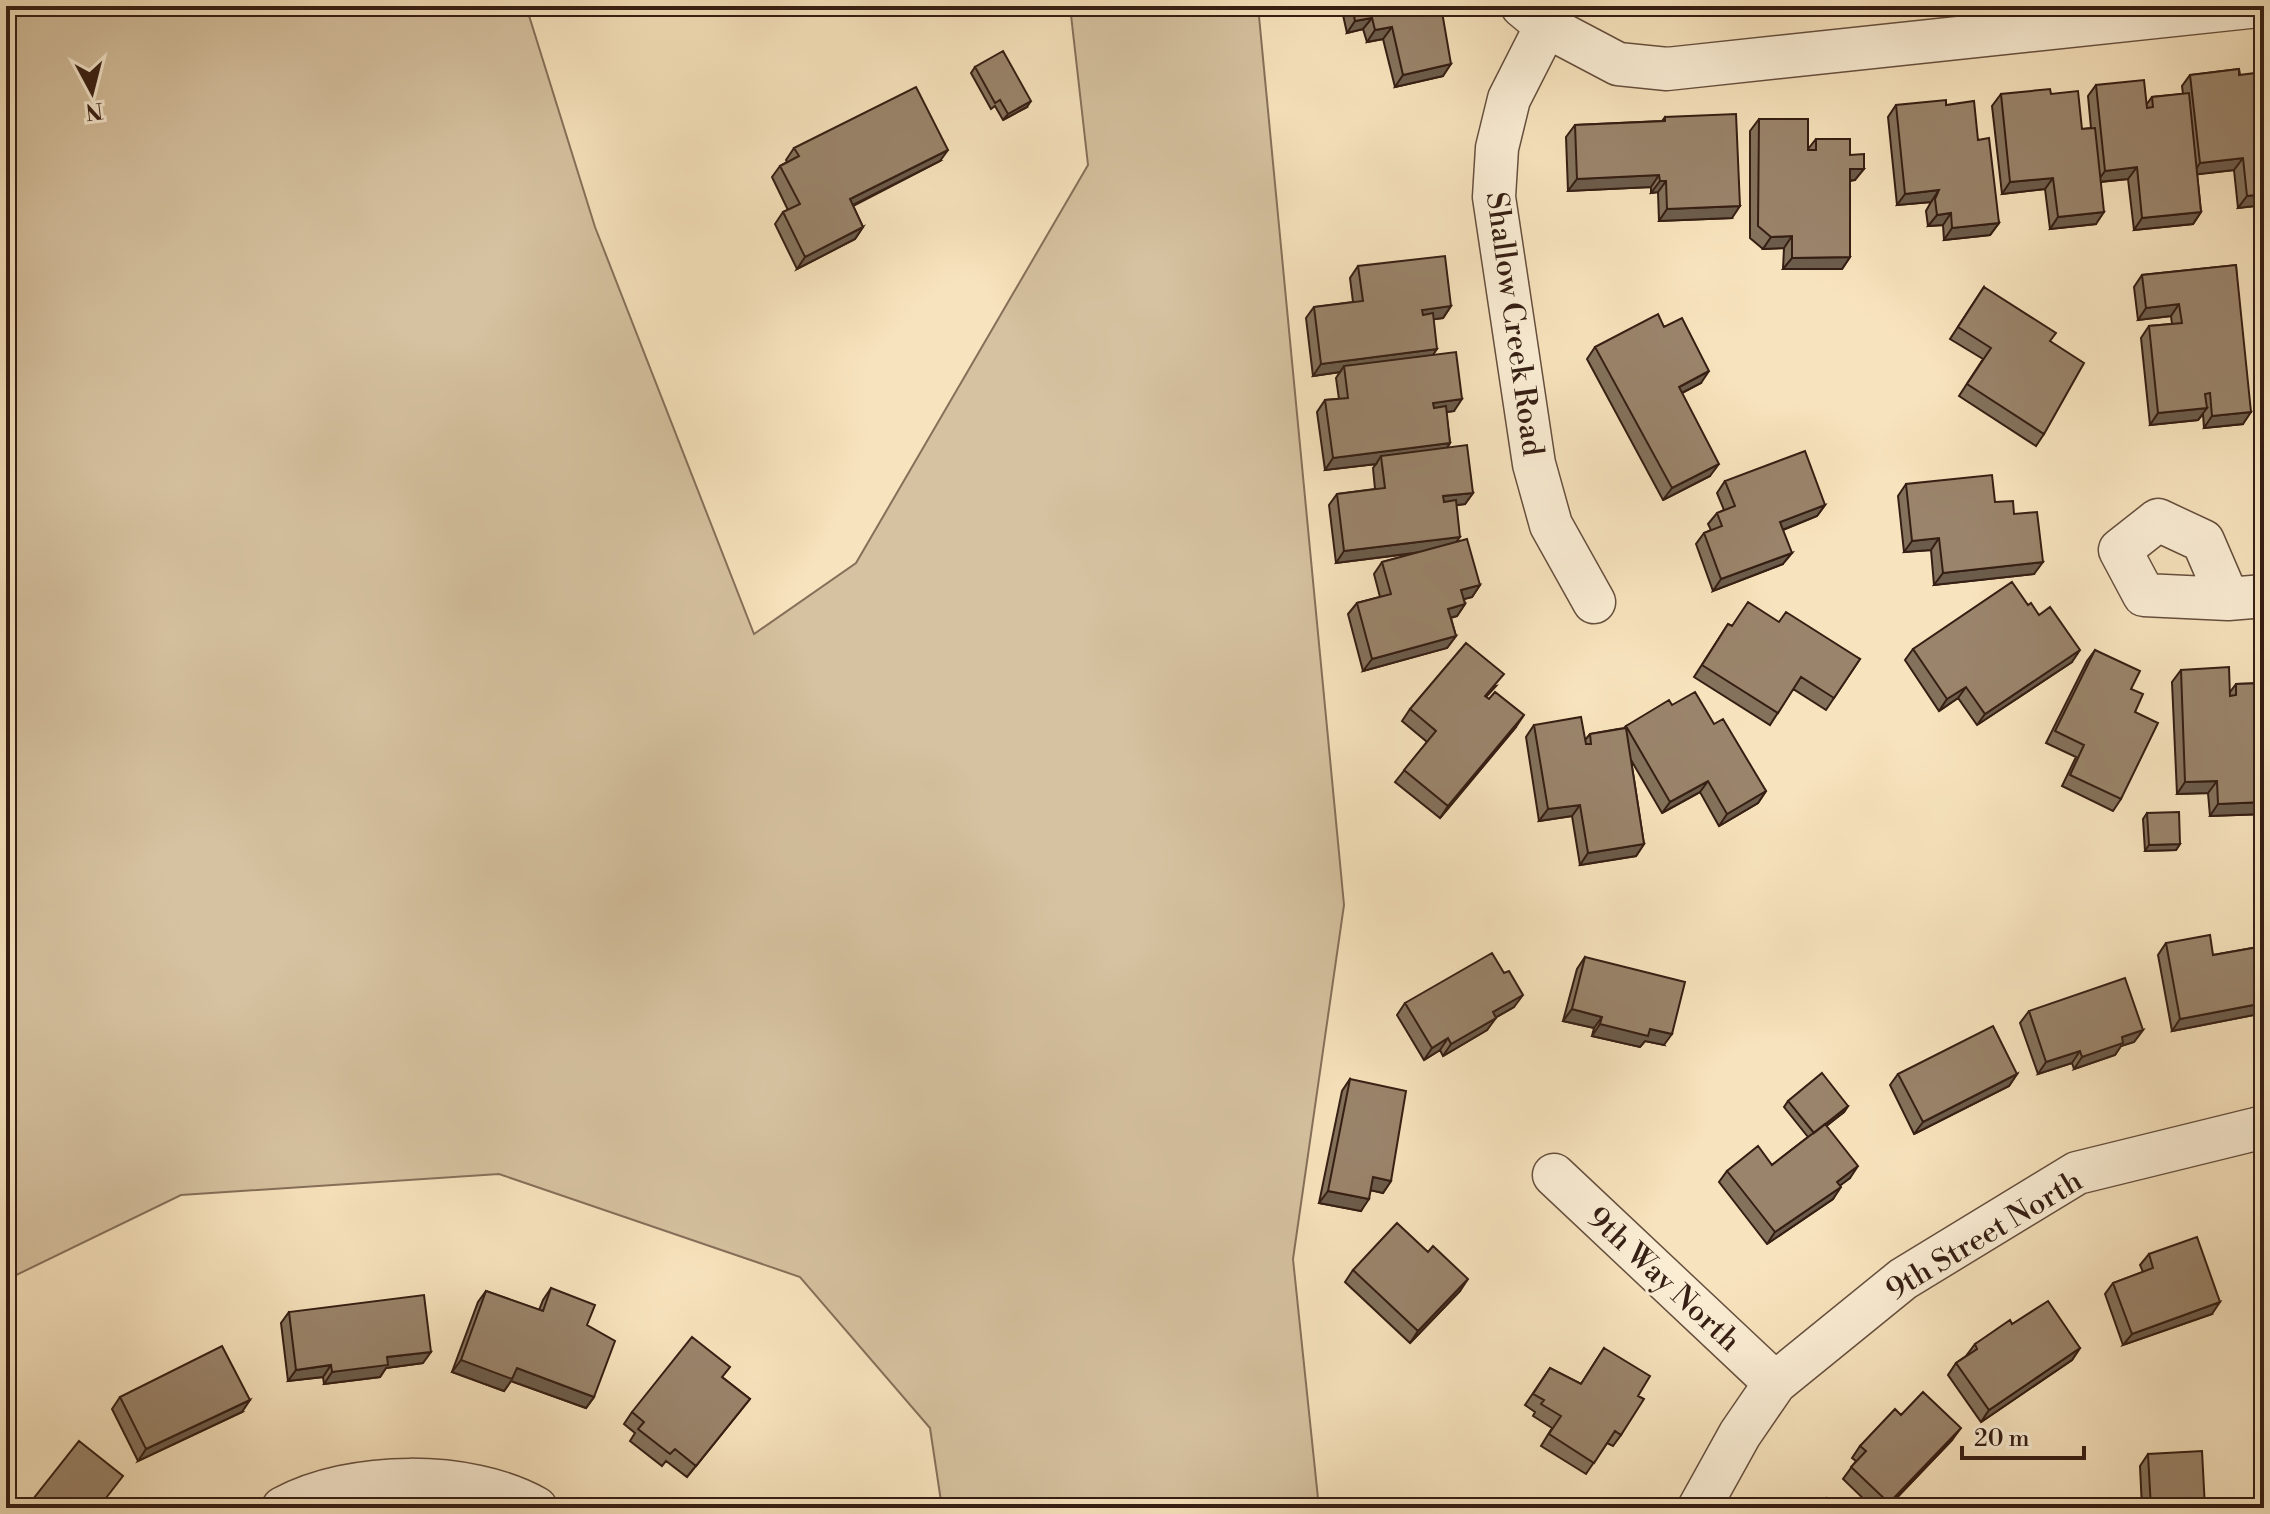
<svg xmlns="http://www.w3.org/2000/svg" width="2270" height="1514" font-family="'Libre Bodoni',serif">
<style>
.green{fill:#d6c2a0;stroke:#86705a;stroke-width:2}
.lines{fill:none;stroke-linecap:round;stroke-linejoin:round}
.minor-casing{stroke:#664f3e;stroke-width:45}
.minor{stroke:#faedd4;stroke-width:42}
.wall{fill:#84725c;stroke:#351e13;stroke-width:2}
.shaded-wall{fill:#6c5c4b;stroke:#351e13;stroke-width:2}
.building{fill:#9a846b;stroke:#351e13;stroke-width:2}
.labels{text-anchor:middle;stroke-width:6;stroke-linejoin:round;paint-order:stroke}
.street-label{font-size:30px;fill:#351e13;stroke:#faedd4}
</style>
<rect width="100%" height="100%" fill="#f7e3bd"/>
<filter id="stains"><feTurbulence type="fractalNoise" baseFrequency=".0025" numOctaves="4"/><feColorMatrix values="0 0 0 0 .2 0 0 0 0 .09 0 0 0 0 .02 0 0 0 .5 -.17"/></filter>
<radialGradient id="worn" r=".72"><stop offset=".6" stop-color="#630" stop-opacity="0"/><stop offset="1" stop-color="#630" stop-opacity=".3"/></radialGradient>
<path class="green" d="M6,6H526L595,227L754,634L856,563L1088,165L1070,6H1258L1344,905L1293,1259L1319,1508H942L930,1428L800,1277L499,1174L181,1195L6,1280Z"/>
<g class="lines">
<defs>
<path id="minor" d="M1522,6L1546,26L1509,99L1497,148L1494,197L1534,464L1551,525L1594,602
M1546,26L1618,64L1667,69L2259,6
M2228,599L2203,541L2158,520L2120,550L2144,595L2228,599L2264,596
M1554,1175L1775,1383
M283,1508C351,1471 469,1470 536,1508
M1699,1508L1740,1434L1775,1383L1903,1279L2077,1173L2264,1127"/>
</defs>
<use href="#minor" class="minor-casing"/>
<use href="#minor" class="minor"/>
</g>
<path class="wall" d="M1341,6H1441L1443,76L1395,87L1383,39L1367,42L1363,29L1347,33Z
M975,67L1027,107L1003,120L995,106L991,109L971,73Z
M2239,69L2264,205L2238,208L2234,170L2197,174L2201,212L2193,224L2134,230L2128,179L2101,182L2096,224L2050,229L2045,189L2002,194L1992,106L2001,94H2051L2082,129L2091,128L2088,96L2096,85L2146,105L2152,97L2183,94L2182,86L2190,75Z
M1896,105H1946L1978,140L1999,223L1990,235L1944,240L1943,225L1928,226L1926,211L1931,202L1897,205L1888,117Z
M1665,117L1732,218L1659,221L1658,192L1651,193V187L1568,191L1566,137L1575,125L1662,121Z
M1759,119L1808,149L1816,139L1850,155L1855,180L1850,181V257L1842,269H1783L1784,248L1763,249L1750,238V131Z
M794,148L940,161L853,206L863,227L855,239L797,269L775,224L783,212L788,210L772,177L780,166L787,162L786,160Z
M2236,265L2243,424L2204,428L2203,414L2198,420L2150,425L2141,338L2149,326L2172,324L2171,316L2138,320L2134,287L2142,275Z
M1358,266L1451,306L1443,318L1433,319V355L1454,411L1446,412L1450,443L1447,448L1473,493L1465,504L1456,505V542L1480,585L1472,597L1464,599L1465,604L1457,616L1451,618L1456,636L1447,648L1363,671L1348,614L1357,603L1380,597L1374,574L1382,562L1417,553L1336,563L1329,505L1337,494L1375,489L1373,468L1376,464L1325,470L1317,412L1325,400L1339,399L1336,378L1340,372L1313,376L1306,318L1314,307L1353,302L1350,278Z
M1984,287L2044,434L2036,446L1959,396L1983,359L1950,339Z
M1664,327L1701,383L1682,393L1710,476L1663,500L1587,359L1595,347Z
M2264,434V518H2263V436Z
M1725,481L1825,505L1817,516L1783,530V564L1713,591L1696,544L1704,533L1711,530L1708,524L1717,513L1724,510L1717,493Z
M1906,484L1995,502L2014,514L2034,574L1934,585L1931,550L1904,552L1898,496Z
M2028,605L2072,662L1977,725L1958,698L1939,711L1905,660L1913,649Z
M1779,622L1860,659L1826,710L1793,689L1770,725L1694,677L1728,624L1732,626Z
M2095,650L2131,689L2135,712L2121,799L2113,811L2062,786L2076,757L2046,743L2087,661Z
M2181,670L2230,692L2236,684L2264,683V814L2210,816L2208,793L2177,794L2172,682Z
M1496,686L1486,697L1516,727L1440,818L1395,782L1427,742L1402,721L1410,709Z
M1672,705L1714,724L1766,791L1758,803L1719,826L1700,792L1662,813L1631,760L1644,844L1636,856L1580,865L1572,816L1539,821L1526,737L1534,725L1585,740L1590,734L1624,728L1626,726Z
M2147,813L2180,844L2176,850L2145,851L2143,819Z
M2166,943L2213,955L2264,946V1013L2172,1031L2158,955Z
M1585,957L1664,1045L1645,1041L1640,1047L1592,1036L1594,1028L1563,1021L1577,969Z
M1504,973L1514,1007L1495,1018L1487,1030L1443,1056L1440,1050L1424,1060L1397,1015L1405,1003Z
M2029,1011L2143,1030L2134,1042L2121,1046L2115,1055L2074,1069L2072,1063L2038,1074L2020,1023Z
M1898,1074H2017L2009,1086L1914,1134L1890,1085Z
M1350,1079L1391,1181L1383,1193L1371,1190L1361,1211L1319,1203L1342,1091Z
M1788,1101L1848,1106L1844,1112L1826,1126L1850,1178L1840,1185L1833,1199L1767,1244L1719,1182L1727,1171L1772,1165L1808,1137L1784,1107Z
M1428,1252L1460,1291L1410,1343L1345,1282L1353,1270Z
M2149,1254L2212,1314L2123,1345L2105,1294L2113,1283L2143,1272L2140,1265Z
M551,1288L587,1325L594,1397L586,1408L511,1381L504,1391L452,1372L478,1302L486,1291L539,1310L543,1300Z
M289,1312L423,1363L386,1368L380,1377L324,1384L323,1377L288,1381L281,1323Z
M2012,1324L2080,1348L2072,1360L1981,1422L1948,1375L1956,1363L1966,1356L1975,1344Z
M1604,1348L1638,1396L1621,1435L1613,1446L1607,1443L1586,1474L1541,1446L1552,1428L1533,1416L1535,1412L1525,1405L1550,1368L1581,1384Z
M730,1367L722,1377L750,1399L687,1477L666,1461L662,1466L630,1441L635,1433L624,1424L632,1412Z
M120,1397L242,1412L138,1461L112,1409Z
M1901,1415L1952,1440L1887,1508H1873L1843,1479L1856,1461L1852,1458L1860,1446Z
M2148,1454L2205,1508H2142L2140,1466Z"/>
<path class="shaded-wall" d="M1372,18L1363,29L1347,33L1355,21Z
M1392,27L1383,39L1367,42L1375,30Z
M1451,64L1443,76L1395,87L1403,75Z
M1031,101L1027,107L1003,120L1008,114Z
M948,150L940,161L841,211L850,199Z
M2243,158L2234,170L2192,175L2200,163Z
M2137,167L2128,179L2097,182L2105,171Z
M1850,169H1864L1855,180L1842,181Z
M1659,175L1651,187L1568,191L1577,179Z
M2053,178L2045,189L2002,194L2010,182Z
M1660,181H1666L1658,192L1651,193Z
M1939,190L1931,202L1897,205L1905,194Z
M2264,194V205L2238,208L2247,196Z
M1740,206L1732,218L1659,221L1667,209Z
M2104,212L2096,224L2050,229L2058,217Z
M2201,212L2193,224L2134,230L2142,218Z
M1951,213L1943,225L1928,226L1937,215Z
M1999,223L1990,235L1944,240L1952,228Z
M863,227L855,239L797,269L805,257Z
M1792,236L1784,248L1763,249L1771,237Z
M1850,257L1842,269H1783L1792,258Z
M2179,304L2171,316L2138,320L2146,308Z
M1451,306L1443,318L1414,322L1422,310Z
M1437,349L1429,361L1344,366L1340,372L1313,376L1321,364Z
M1709,371L1701,383L1670,399L1679,387Z
M1462,399L1454,411L1425,415L1433,403Z
M2207,408L2198,420L2150,425L2158,413Z
M2251,412L2243,424L2204,428L2212,416Z
M1450,443L1442,455L1381,456L1376,464L1325,470L1333,458Z
M1719,464L1710,476L1663,500L1672,488Z
M1473,493L1465,504L1435,508L1443,496Z
M1825,505L1817,516L1772,534L1780,522Z
M1460,537L1452,548L1336,563L1344,551Z
M1939,538L1931,550L1904,552L1912,541Z
M1792,553L1783,564L1713,591L1721,579Z
M2043,562L2034,574L1934,585L1943,573Z
M1480,585L1472,597L1453,602L1461,590Z
M1465,604L1457,616L1440,620L1448,609Z
M1456,636L1447,648L1363,671L1372,659Z
M2080,650L2072,662L1977,725L1985,714Z
M1966,687L1958,698L1939,711L1947,699Z
M1524,715L1516,727L1440,818L1448,806Z
M1708,781L1700,792L1662,813L1670,802Z
M2217,781L2208,793L2177,794L2185,782Z
M1766,791L1758,803L1719,826L1727,814Z
M2264,802V814L2210,816L2218,804Z
M1580,805L1572,816L1539,821L1548,809Z
M1644,844L1636,856L1580,865L1588,853Z
M2180,844L2176,850L2145,851L2149,845Z
M1523,995L1514,1007L1484,1024L1493,1012Z
M2264,1003V1013L2172,1031L2180,1019Z
M1572,1009L1602,1017L1594,1028L1563,1021Z
M1496,1018L1487,1030L1443,1056L1451,1044Z
M1600,1024L1650,1029L1672,1034L1664,1045L1645,1041L1640,1047L1592,1036Z
M2143,1030L2134,1042L2121,1046L2115,1055L2074,1069L2082,1057L2122,1037Z
M1448,1038L1440,1050L1424,1060L1432,1048Z
M2080,1051L2072,1063L2038,1074L2046,1062Z
M2017,1074L2009,1086L1914,1134L1923,1122Z
M1848,1106L1844,1112L1810,1139L1814,1133Z
M1858,1166L1850,1178L1829,1194L1837,1182Z
M1373,1177L1391,1181L1383,1193L1365,1189Z
M1841,1187L1833,1199L1767,1244L1775,1232Z
M1328,1191L1369,1199L1361,1211L1319,1203Z
M1468,1279L1460,1291L1410,1343L1418,1331Z
M2220,1302L2212,1314L2123,1345L2132,1334Z
M2080,1348L2072,1360L1981,1422L1989,1410Z
M431,1352L423,1363L386,1368L380,1377L324,1384L332,1372L387,1357Z
M461,1360L517,1368L594,1397L586,1408L511,1381L504,1391L452,1372Z
M331,1365L323,1377L288,1381L296,1370Z
M250,1400L242,1412L138,1461L146,1449Z
M1961,1428L1952,1440L1887,1508H1885Z"/>
<path class="building" d="M1352,6H1441L1451,64L1403,75L1392,27L1375,30L1372,18L1355,21Z
M1003,51L1031,101L1008,114L1000,100L995,103L975,67Z
M2239,69V75L2264,72V194L2247,196L2243,158L2200,163L2190,75Z
M2144,80L2147,108L2153,107L2152,97L2189,93L2201,212L2142,218L2137,167L2105,171L2096,85Z
M916,87L948,150L850,199L863,227L805,257L783,212L800,204L780,166L799,156L794,148Z
M2050,89L2051,94L2078,91L2082,129L2095,128L2104,212L2058,217L2053,178L2010,182L2001,94Z
M1946,100V105L1974,101L1978,140L1989,138L1999,223L1952,228L1951,213L1937,215L1935,199L1939,190L1905,194L1896,105Z
M1736,114L1740,206L1667,209L1666,181H1660L1659,175L1577,179L1575,125L1665,121V117Z
M1759,119H1808V150H1816V139H1850V155L1864,154V169H1850V257L1792,258V236L1771,237L1758,226Z
M1445,256L1451,306L1422,310L1423,315L1433,313L1437,349L1321,364L1314,307L1363,301L1358,266Z
M2236,265L2251,412L2212,416L2210,393L2205,394L2207,408L2158,413L2149,326L2182,323L2179,304L2146,308L2142,275Z
M1984,287L2056,333L2050,341L2084,363L2044,434L1967,384L1991,348L1958,327Z
M1658,314L1664,327L1682,318L1709,371L1679,387L1719,464L1672,488L1595,347Z
M1456,352L1462,399L1433,403L1434,408L1446,406L1450,443L1333,458L1325,400L1348,398L1344,366Z
M1467,445L1473,493L1443,496L1444,502L1456,500L1460,537L1344,551L1337,494L1385,488L1381,456Z
M1805,451L1825,505L1780,522L1792,553L1721,579L1704,533L1722,526L1717,513L1735,506L1725,481Z
M1992,475L1995,502L2013,501L2014,514L2037,512L2043,562L1943,573L1939,538L1912,541L1906,484Z
M1467,539L1480,585L1461,590L1465,604L1448,609L1456,636L1372,659L1357,603L1391,594L1382,562Z
M2012,582L2028,605L2031,603L2039,615L2050,607L2080,650L1985,714L1966,687L1947,699L1913,649Z
M1748,602L1779,622L1786,612L1860,659L1834,698L1801,677L1778,713L1702,665L1728,624L1732,626Z
M1466,643L1504,674L1485,696L1489,699L1495,692L1524,715L1448,806L1404,770L1436,731L1410,709Z
M2095,650L2140,671L2131,689L2143,694L2135,712L2158,723L2121,799L2070,775L2084,745L2055,731Z
M2229,667L2230,696L2236,695V684L2264,683V802L2218,804L2217,781L2185,782L2181,670Z
M1695,692L1714,724L1723,719L1766,791L1727,814L1708,781L1670,802L1626,726L1669,700L1672,705Z
M1581,717L1586,744H1591L1590,734L1626,728L1644,844L1588,853L1580,805L1548,809L1534,725Z
M2179,812L2180,844L2149,845L2147,813Z
M2210,935L2213,955L2264,946V1003L2180,1019L2166,943Z
M1492,953L1504,973L1509,971L1523,995L1493,1012L1496,1018L1451,1044L1448,1038L1432,1048L1405,1003Z
M1585,957L1685,982L1672,1034L1650,1029L1648,1036L1600,1024L1602,1017L1572,1009Z
M2125,978L2143,1030L2122,1037L2123,1043L2082,1057L2080,1051L2046,1062L2029,1011Z
M1993,1026L2017,1074L1923,1122L1898,1074Z
M1822,1073L1848,1106L1814,1133L1788,1101Z
M1350,1079L1406,1091L1391,1181L1373,1177L1369,1199L1328,1191Z
M1825,1124L1858,1166L1837,1182L1841,1187L1775,1232L1727,1171L1758,1146L1772,1165Z
M1397,1223L1428,1252L1433,1246L1468,1279L1418,1331L1353,1270Z
M2197,1237L2220,1302L2132,1334L2113,1283L2153,1268L2149,1254Z
M551,1288L595,1305L587,1325L615,1341L594,1397L517,1368L512,1379L461,1360L486,1291L543,1311Z
M424,1295L431,1352L387,1357L388,1365L332,1372L331,1365L296,1370L289,1312Z
M2048,1301L2080,1348L1989,1410L1956,1363L1977,1349L1975,1344L2010,1320L2012,1324Z
M692,1337L730,1367L722,1377L750,1399L696,1466L675,1449L670,1454L638,1429L644,1422L632,1412Z
M222,1346L250,1400L146,1449L120,1397Z
M1604,1348L1650,1376L1638,1396L1644,1399L1621,1435L1615,1431L1594,1463L1549,1434L1561,1416L1541,1404L1544,1400L1533,1394L1550,1368L1581,1384Z
M1923,1392L1961,1428L1889,1503L1851,1467L1866,1451L1860,1446L1895,1409L1901,1415Z
M79,1441L123,1476L106,1498L113,1504L109,1508H26Z
M2202,1451L2205,1508H2151L2148,1454Z
M1827,1498L1843,1508H1821Z
M1508,1503L1522,1508H1506Z"/>
<g class="labels">
<g class="street-label">
<text transform="translate(1515 324) rotate(82)" y="10">Shallow Creek Road</text>
<text transform="translate(1984 1235) rotate(-31)" y="10">9th Street North</text>
<text transform="translate(1664 1279) rotate(43)" y="10">9th Way North</text>
</g>
</g>
<rect width="2270" height="1514" fill="none" stroke="#f7e3bd" stroke-width="32"/>
<rect x="8" y="8" width="2254" height="1498" fill="none" stroke="#351e13" stroke-width="4"/>
<rect x="16" y="16" width="2238" height="1482" fill="none" stroke="#351e13" stroke-width="2"/>
<g transform="translate(92 92) rotate(173)" stroke="#faedd4" stroke-width="6" paint-order="stroke">
<path d="M0-6L14 30L0 20L-14 30Z" fill="#351e13"/>
<text y="-12" font-size="22" font-weight="bold" text-anchor="middle" fill="#351e13">N</text>
</g>
<path d="M1962 1446v12h122v-12" fill="none" stroke="#351e13" stroke-width="4"/>
<text x="1974" y="1446" font-size="24" fill="#351e13" stroke="#faedd4" stroke-width="6" paint-order="stroke">20 m</text>
<rect width="100%" height="100%" filter="url(#stains)"/>
<rect width="100%" height="100%" fill="url(#worn)"/>
</svg>
